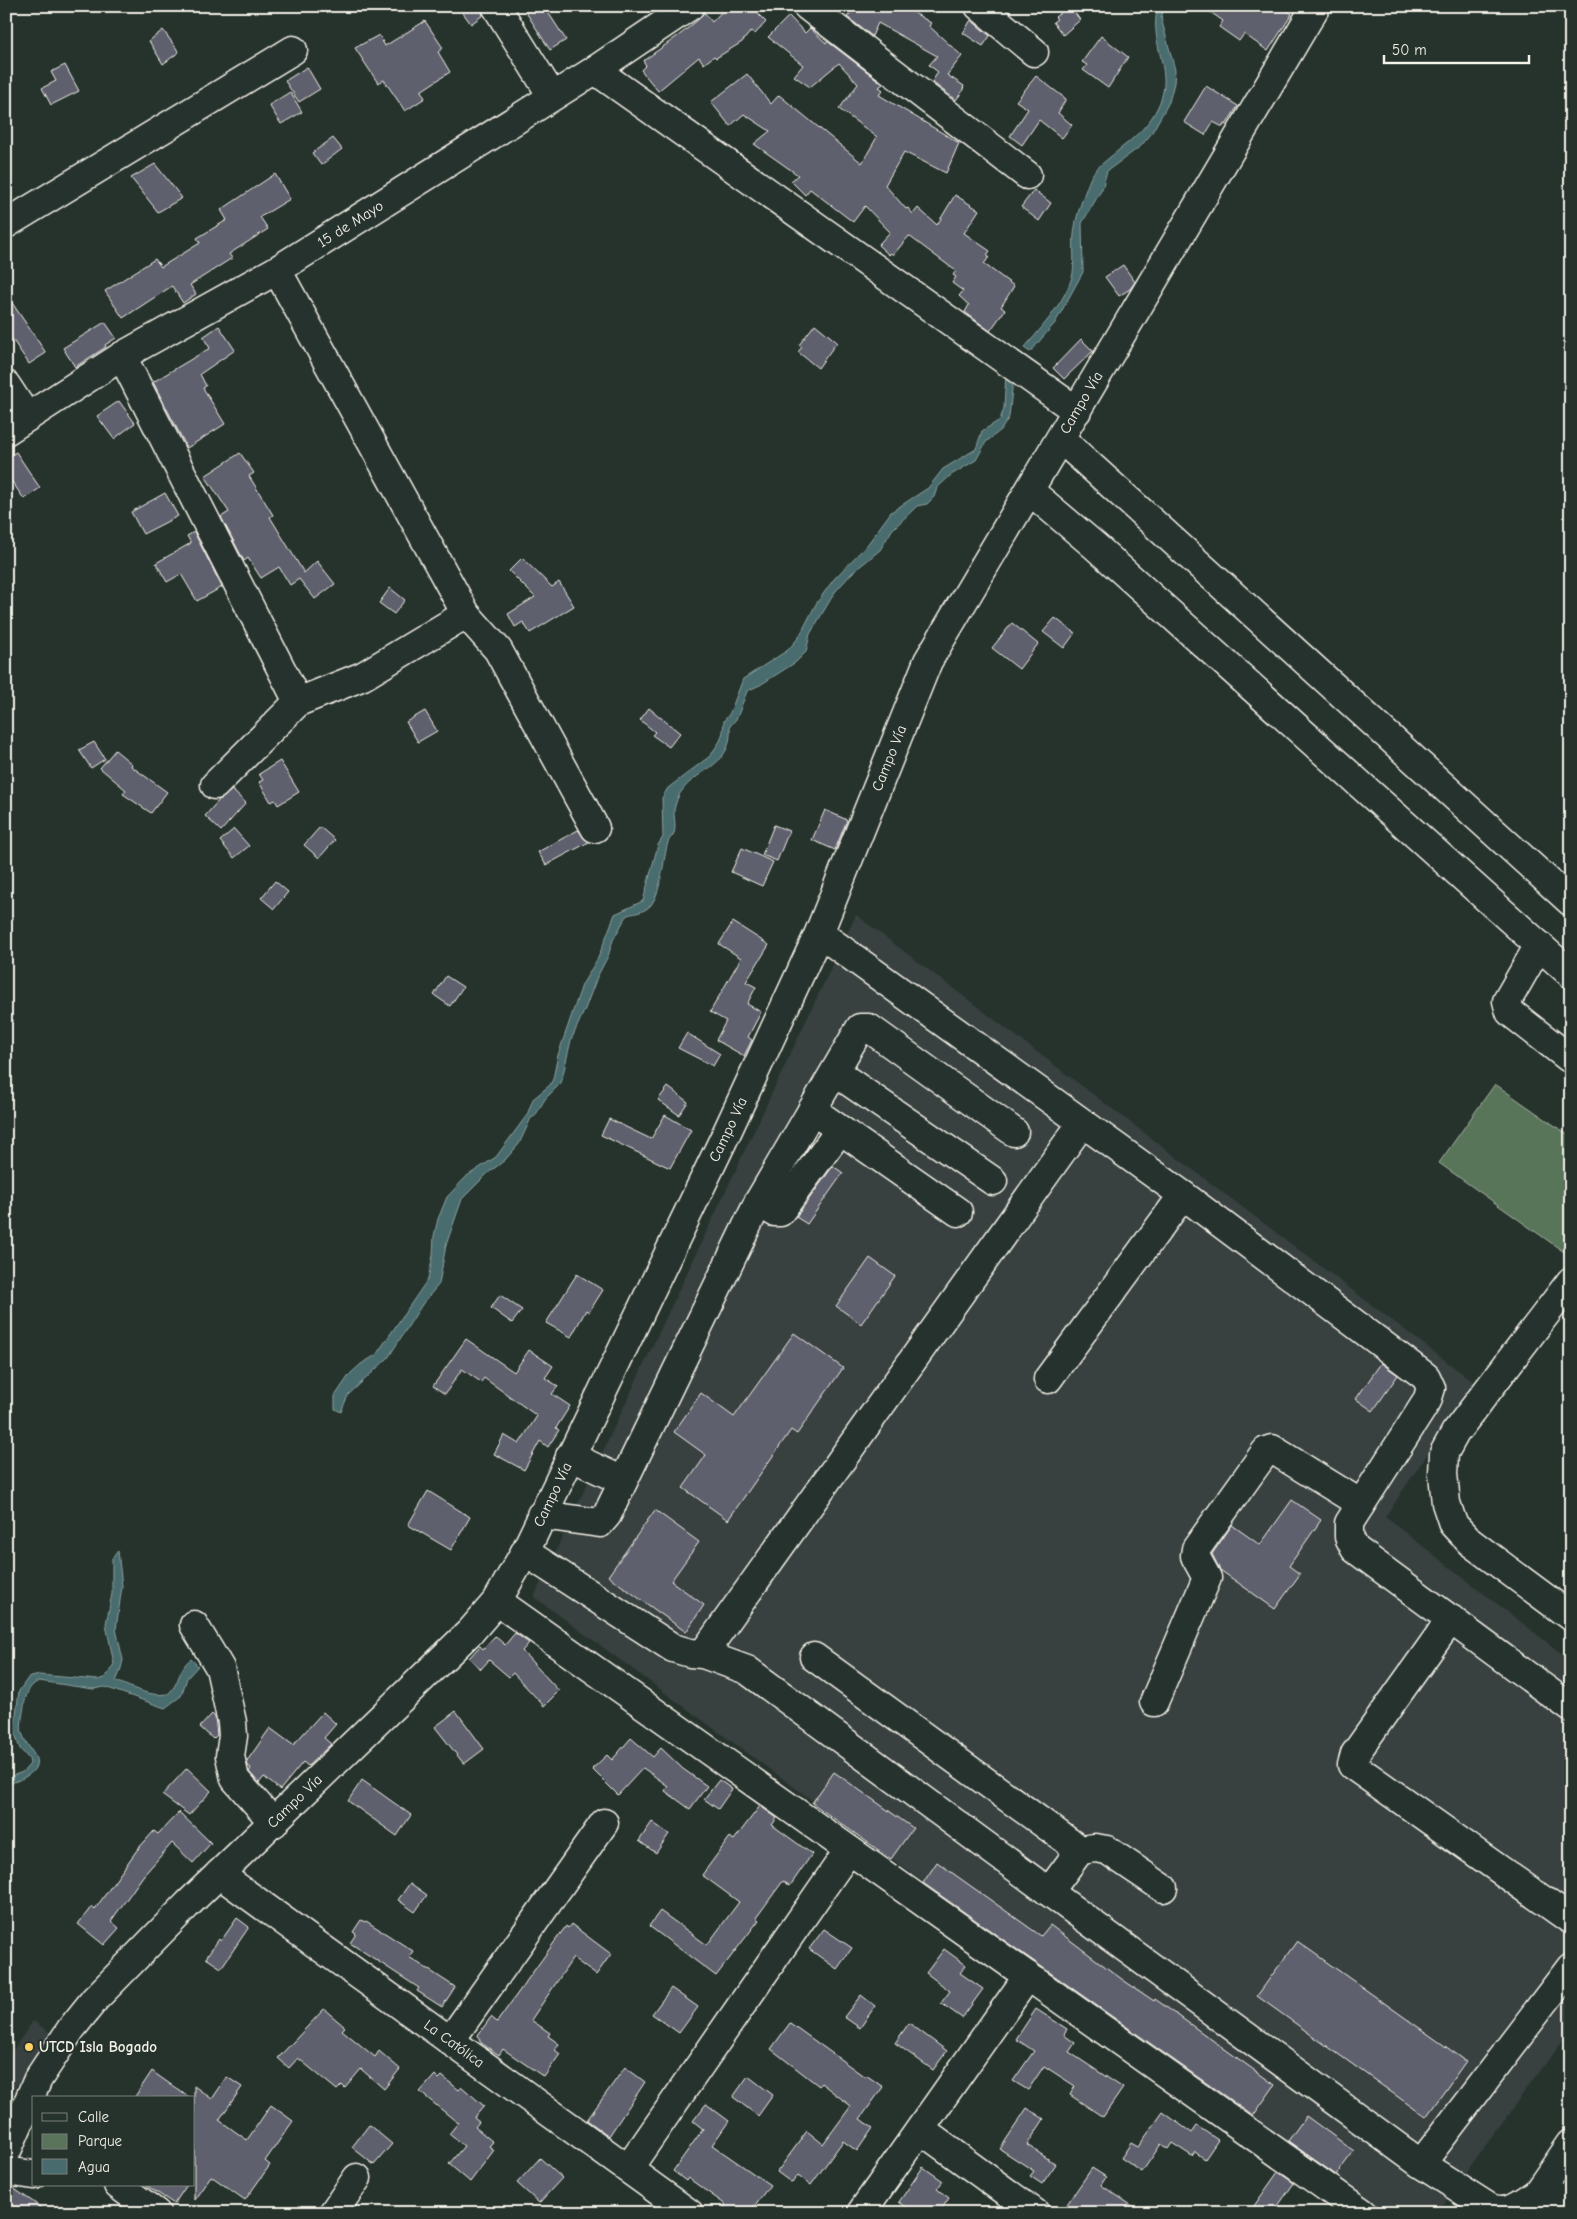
<svg xmlns="http://www.w3.org/2000/svg" width="1577" height="2219" font-family="'Comic Neue',sans-serif">
<style>
.built{fill:#374140}
.green{fill:#59745a;stroke:#a6b2a1}
.water{fill:#486c6e;stroke:#8da19f}
.building{fill:#5e616e;stroke:#f4f1e8}
.lines{fill:none;stroke-linecap:round;stroke-linejoin:round}
.minor-casing{stroke:#f4f1e8;stroke-width:31}
.minor{stroke:#26332d;stroke-width:28}
.poi-dot{fill:#ffd166;stroke:#26332d;stroke-width:2}
.labels{text-anchor:middle;stroke-width:4;stroke-linejoin:round;paint-order:stroke}
.street-label{font-size:15px;fill:#f4f1e8;stroke:#26332d}
.poi-label{font-size:15px;font-weight:bold;fill:#f4f1e8;stroke:#26332d;text-anchor:start}
</style>
<rect width="100%" height="100%" fill="#26332d"/>
<filter id="ink" filterUnits="userSpaceOnUse"><feTurbulence type="fractalNoise" baseFrequency=".02" numOctaves="2"/><feDisplacementMap in="SourceGraphic" scale="10" xChannelSelector="R" yChannelSelector="G"/><feConvolveMatrix kernelMatrix="1 2 1 2 8 2 1 2 1" color-interpolation-filters="sRGB"/></filter>
<g filter="url(#ink)">
<path class="built" d="M856,915L1475,1383L1385,1517L1571,1661V2029L1436,2213H1377L534,1597Z
M33,2021L52,2034L12,2092L6,2088V2060Z"/>
<path class="green" d="M1495,1084L1571,1137V1257L1439,1163Z"/>
<path class="water" d="M1158,6H1165L1161,18L1175,70L1174,83L1169,102L1151,134L1141,146L1107,171L1102,189L1082,223L1083,272L1055,323L1030,352L1024,348C1041,329 1068,298 1073,273C1075,258 1072,242 1075,227C1076,216 1086,188 1091,177C1095,169 1103,163 1109,158C1132,139 1156,123 1163,92C1169,65 1149,39 1158,6Z
M1006,374L1013,380L1009,417L1001,430L986,442L976,460L951,475L937,488L934,497L927,504L917,506L892,530L880,550L852,573L835,592L810,634L806,652L796,662L760,685L747,691L737,718L730,726C734,774 684,767 675,806C672,814 677,824 674,833C673,836 669,839 668,842C663,859 662,891 651,905C645,912 636,913 627,915L613,940L608,956L597,977L585,1009L571,1040L561,1083L545,1099L535,1116L531,1118L519,1144L505,1160L488,1173L462,1199L446,1245L439,1284L423,1303L388,1358L348,1395L341,1412L335,1409V1396L350,1374L361,1364L376,1355L428,1279L433,1255L434,1236L438,1219L447,1197L467,1176L496,1157L527,1115L533,1099L550,1085L553,1079L558,1055L582,985L598,958L615,914L643,901L658,845L663,837L662,798L668,788L710,756L720,741L723,732L724,721L730,713L743,679L788,650L799,637L816,604L834,579L867,545L891,512L928,488L943,469L976,449L982,431L1000,420L1004,408Z
M118,1551L122,1586L116,1629L123,1660L120,1672L116,1681C133,1688 149,1697 168,1694C180,1684 178,1668 191,1659L198,1666L187,1678L181,1696L165,1708L105,1687L93,1689L39,1681C28,1686 26,1695 24,1706C23,1714 20,1725 22,1733C25,1742 30,1748 35,1756C43,1773 17,1781 6,1785V1778L23,1772L30,1764L29,1759L20,1749L14,1730L19,1691L28,1678L39,1675L98,1680L106,1677L114,1664L106,1624L112,1594V1558Z"/>
<path class="building" d="M458,6H480L483,15L471,24Z
M522,6H544L566,40L550,50Z
M727,6H750L766,22L755,34L751,31L742,42L716,58L714,56L704,64L699,57L658,91L641,70L646,65L643,61L682,33L699,19L704,12L712,22Z
M849,6H903L931,23L929,26L962,56L947,75L964,86L962,92L956,100L932,82L938,72L929,65L937,56L878,23L872,36L847,17L854,9Z
M1070,6L1080,20L1063,35L1053,22L1057,19L1055,17Z
M1202,6H1259L1268,12L1272,6H1280L1292,14L1268,51L1244,34L1239,41L1219,27L1223,21Z
M789,16L805,33L810,28L826,43L827,41L883,84L879,87L883,90L879,95L959,143L946,173L904,152L885,185L906,209L908,208L913,214L918,208L937,225L955,195L979,210L964,233L990,251L987,255L989,257L984,264L1014,286L1001,307L1005,310L990,331L965,312L969,305L959,296L963,291L952,283L956,277L953,275L956,271L909,236L893,255L891,253L889,255L878,245L890,232L865,206L853,222L810,189L805,195L791,181L798,175L754,144L770,131L744,114L730,126L711,102L747,74L771,104L779,95L862,163L877,137L839,109L858,84L839,63L810,87L794,76L803,65L768,37Z
M971,20L990,36L983,46L963,33Z
M425,21L443,48L438,52L450,72L421,91L425,98L405,111L384,80L378,83L355,48L379,35L385,46Z
M163,30L179,52L163,64L149,41Z
M1101,36L1128,57L1108,88L1083,70L1087,65L1082,62Z
M65,65L79,91L51,105L42,88L56,81L51,72Z
M307,67L320,89L299,102L285,81Z
M1036,76L1066,99L1058,113L1072,125L1062,138L1039,120L1022,145L1010,136L1028,109L1016,101Z
M1206,86L1238,106L1226,125L1224,124L1223,127L1213,122L1205,135L1184,122Z
M290,92L302,112L281,124L269,105Z
M333,138L342,149L321,165L312,153Z
M155,164L182,198L158,212L131,178Z
M275,174L290,199L260,217L268,229L229,254L232,258L190,285L196,294L183,303L172,286L123,318L105,291L155,259L161,267L200,243L197,238L227,220L221,210Z
M1034,190L1051,203L1039,221L1021,207Z
M1123,265L1135,282L1130,289L1119,296L1105,277Z
M6,294L46,353L29,364L6,330Z
M105,322L116,338L105,345L106,347L75,367L63,348Z
M815,324L837,342L818,368L798,352L802,347L799,345Z
M219,326L235,350L200,374L206,386L203,388L225,424L187,448L153,382L210,348L203,337Z
M1081,339L1093,351L1064,379L1053,368Z
M119,401L135,423L114,439L97,416Z
M16,452L40,488L24,499L6,473V458Z
M240,453L254,473L249,476L273,515L270,517L304,573L317,561L335,584L315,599L299,579L290,585L279,567L261,578L248,558L244,561L221,517L229,512L205,476Z
M165,493L178,516L143,534L131,512Z
M194,532L222,587L197,601L181,574L167,582L156,563L191,543L187,536Z
M522,558L552,587L559,582L574,606L530,633L523,622L515,627L508,614L535,597L509,571Z
M390,588L405,600L394,614L379,603Z
M1055,618L1075,633L1064,648L1043,632Z
M1012,623L1038,644L1019,669L992,648Z
M649,708L680,733L669,747L652,735L655,732L640,720Z
M425,711L437,731L418,742L406,722Z
M94,742L105,759L91,768L79,750Z
M115,750L132,764L131,766L167,792L151,813L123,794L126,790L100,768Z
M280,761L299,792L278,805L275,800L271,802L259,782L263,780L259,774Z
M232,790L246,803L221,831L205,816L219,800Z
M825,810L847,820L835,850L812,840Z
M774,825L789,831L777,861L762,855Z
M320,827L335,840L319,858L304,845Z
M234,829L249,846L234,858L220,841Z
M578,830L589,842L546,865L538,852Z
M742,848L773,862L762,886L731,872Z
M275,881L288,892L274,909L261,898Z
M733,922L769,945L746,982L756,987L747,1004L761,1012L748,1037L752,1040L744,1056L716,1040L726,1021L710,1012L741,958L719,944Z
M446,976L463,987L450,1006L434,995Z
M687,1033L720,1054L713,1066L678,1048Z
M668,1087L688,1102L679,1115L658,1100Z
M665,1115L691,1130L670,1168L601,1135L609,1119L651,1139Z
M833,1166L843,1173L807,1224L796,1217Z
M870,1258L895,1276L861,1324L836,1306Z
M577,1274L603,1290L589,1312L586,1310L571,1337L546,1323Z
M500,1295L522,1310L512,1323L491,1308Z
M794,1333L843,1368L797,1434L791,1430L728,1520L683,1488L706,1455L674,1432L701,1393L734,1417Z
M466,1339L514,1372L529,1350L553,1366L545,1378L558,1386L552,1394L570,1406L556,1428L559,1430L548,1447L540,1441L524,1470L494,1454L504,1435L519,1444L537,1416L484,1378L481,1382L462,1369L445,1394L433,1386Z
M1381,1363L1398,1375L1373,1411L1356,1399Z
M428,1491L470,1517L451,1550L408,1525Z
M1292,1500L1321,1520L1289,1566L1300,1574L1275,1609L1220,1570L1212,1554L1232,1525L1260,1545Z
M655,1510L699,1542L671,1581L704,1605L686,1632L608,1576Z
M515,1633L529,1643L522,1651L559,1691L544,1706L513,1673L509,1677L489,1660L481,1669L469,1658L480,1646L483,1649L495,1636L505,1645Z
M456,1711L484,1749L464,1764L435,1727Z
M323,1712L336,1724L324,1738L331,1744L308,1766L303,1762L280,1790L264,1777L259,1783L249,1772L251,1768L248,1766L247,1761L270,1728L293,1745Z
M212,1714L215,1717L217,1735L213,1739L200,1727Z
M631,1738L653,1757L661,1748L683,1769L707,1786L690,1809L665,1791L668,1786L643,1768L618,1795L592,1769L607,1755L612,1760Z
M187,1768L211,1791L189,1815L162,1795Z
M834,1772L913,1828L891,1859L812,1803Z
M362,1780L411,1815L397,1836L348,1801Z
M719,1780L732,1789L718,1809L704,1799Z
M760,1806L777,1818L772,1825L812,1854L790,1886L783,1881L756,1918L759,1920L716,1976L649,1926L660,1911L707,1945L739,1902L702,1875L730,1837L734,1840Z
M179,1812L211,1843L193,1863L172,1843L143,1876L111,1921L119,1928L104,1945L78,1924L92,1906L95,1909L137,1850L154,1831L158,1834Z
M652,1822L669,1834L656,1853L639,1841Z
M937,1862L1041,1936L1050,1925L1123,1980L1154,2001L1155,1999L1275,2085L1253,2116L923,1883Z
M410,1883L427,1895L415,1912L398,1900Z
M237,1918L249,1927L221,1968L206,1958L219,1939L221,1941Z
M361,1920L365,1922L366,1921L413,1951L409,1957L455,1987L442,2007L417,1991L419,1988L350,1943L356,1934L353,1932Z
M571,1924L611,1954L596,1975L573,1958L531,2020L550,2033L548,2036L559,2044L555,2050L560,2054L544,2077L503,2049L499,2055L481,2043L478,2035L491,2017L497,2022L566,1926L568,1928Z
M824,1929L852,1948L837,1969L809,1949Z
M1297,1941L1466,2061L1426,2117L1257,1996Z
M944,1949L966,1965L960,1973L983,1989L962,2018L941,2003L950,1991L926,1973Z
M671,1988L698,2007L679,2033L652,2014Z
M861,1995L875,2006L860,2028L844,2017Z
M324,2009L345,2027L342,2030L375,2057L379,2051L400,2069L384,2089L361,2069L345,2088L342,2085L337,2090L298,2058L289,2068L278,2058Z
M1036,2009L1067,2029L1064,2035L1075,2043L1069,2052L1123,2088L1103,2117L1070,2095L1075,2086L1044,2066L1028,2090L1013,2081L1034,2051L1016,2039Z
M790,2023L865,2077L866,2075L883,2087L860,2119L873,2128L857,2151L843,2141L811,2185L798,2175L792,2183L777,2172L807,2131L823,2144L851,2106L821,2083L819,2086L771,2049Z
M909,2023L947,2051L933,2070L895,2043Z
M625,2067L645,2082L609,2136L587,2120Z
M152,2071L160,2077L190,2098H134Z
M435,2075L439,2079L442,2076L459,2090L462,2087L484,2106L474,2118L479,2122L475,2127L493,2142L489,2146L494,2150L470,2182L449,2164L464,2146L449,2134L458,2123L420,2092Z
M748,2076L773,2095L758,2116L733,2097Z
M227,2077L242,2087L219,2120L247,2140L271,2105L293,2121L265,2161L270,2165L245,2200L211,2176L194,2200V2086L212,2099Z
M706,2104L729,2121L712,2145L770,2185L749,2213H720L726,2205L688,2178L686,2181L673,2171L703,2129L693,2121Z
M1027,2108L1044,2119L1027,2145L1056,2164L1042,2184L1030,2176L1034,2171L1000,2149Z
M1163,2112L1192,2133L1197,2126L1218,2140L1205,2159L1195,2152L1192,2156L1172,2143L1168,2149L1161,2144L1142,2172L1121,2158L1131,2143L1138,2147Z
M1306,2116L1354,2151L1336,2175L1288,2141Z
M369,2125L392,2144L374,2165L352,2147Z
M540,2158L562,2178L539,2203L517,2183Z
M923,2167L943,2181L937,2189L949,2198L939,2213H915L899,2202Z
M1092,2168L1106,2177L1101,2185L1143,2213H1061Z
M1278,2172L1294,2183L1273,2213H1249Z
M146,2185H187L174,2204Z
M6,2187L13,2188L49,2213H6Z"/>
<g class="lines">
<defs>
<g id="minor">
<path d="M496,6L552,96"/>
<path d="M807,6L1027,175"/>
<path d="M979,6L1034,52"/>
<path d="M595,70L1077,411"/>
<path d="M6,224L293,50"/>
<path d="M277,270L466,614L498,650L595,828"/>
<path d="M122,356L298,702"/>
<path d="M6,385L27,417"/>
<path id="s1" d="M6,431L122,356L277,270L595,70L690,6"/>
<path d="M1061,439L1571,902"/>
<path d="M1030,491L1095,546L1571,974"/>
<path d="M215,785L298,702L363,676L466,614"/>
<path d="M819,933L1183,1195L1426,1377L1431,1388L1427,1401L1349,1523V1537L1355,1549L1571,1708"/>
<path d="M1539,945L1507,1001L1510,1012L1569,1058"/>
<path d="M835,1072L993,1181"/>
<path d="M812,1110L958,1212"/>
<path d="M759,1201L774,1212H780L840,1130"/>
<path d="M1571,1281L1455,1433L1444,1453L1443,1474L1446,1503L1453,1524L1470,1542L1571,1617"/>
<path d="M1048,1379L1183,1195"/>
<path d="M570,1456L623,1481"/>
<path d="M541,1515L600,1523L607,1515L759,1201L860,1028H869L1014,1132"/>
<path d="M525,1552L673,1648L690,1653L703,1654L747,1670L1049,1892L1080,1850L814,1657"/>
<path d="M497,1601L1363,2213"/>
<path d="M1451,1619L1355,1754L1352,1765L1571,1920"/>
<path d="M194,1625L220,1668L232,1722L233,1736L230,1756L235,1779L274,1823"/>
<path d="M703,1654L1082,1123"/>
<path d="M1154,1702L1207,1578L1195,1556L1196,1549L1266,1451L1272,1449L1361,1504"/>
<path d="M1080,1850L1095,1848L1107,1850L1163,1888"/>
<path id="s2" d="M219,1874L689,2213"/>
<path d="M1049,1892L1421,2164L1571,1967"/>
<path d="M450,2041L604,1823"/>
<path d="M921,2130L1035,2213"/>
<path id="s3" d="M6,2153L38,2079L71,2029L95,1999L188,1904L471,1631L497,1601L525,1552L727,1132L819,933L928,661L1316,6"/>
<path d="M1421,2164L1490,2208C1509,2215 1521,2203 1537,2193L1571,2200"/>
<path d="M628,2169L849,1850"/>
<path d="M6,2171L34,2175"/>
<path d="M118,2185L156,2213"/>
<path d="M1537,2193L1571,2144"/>
<path d="M333,2213L357,2178"/>
<path d="M861,2213L1028,1976"/>
</g>
</defs>
<use href="#minor" class="minor-casing"/>
<use href="#minor" class="minor"/>
</g>
</g>
<circle class="poi-dot" cx="29" cy="2047" r="5"/>
<g class="labels">
<g class="street-label">
<text dy="5" stroke="none"><textPath href="#s1" startOffset="402">15 de Mayo</textPath></text>
<text dy="5" stroke="none"><textPath href="#s3" startOffset="2080">Campo Vía</textPath></text>
<text dy="5" stroke="none"><textPath href="#s3" startOffset="1675">Campo Vía</textPath></text>
<text dy="5" stroke="none"><textPath href="#s3" startOffset="1270">Campo Vía</textPath></text>
<text dy="5" stroke="none"><textPath href="#s3" startOffset="865">Campo Vía</textPath></text>
<text dy="5" stroke="none"><textPath href="#s3" startOffset="460">Campo Vía</textPath></text>
<text dy="5" stroke="none"><textPath href="#s2" startOffset="290">La Católica</textPath></text>
</g>
<g class="poi-label">
<text x="39" y="2052">UTCD Isla Bogado</text>
</g>
</g>
<rect width="1577" height="2219" fill="none" stroke="#26332d" stroke-width="25"/>
<rect x="12" y="12" width="1552" height="2194" fill="none" stroke="#f4f1e8" stroke-width="2" filter="url(#ink)"/>
<rect x="32" y="2096" width="162" height="90" fill="#26332d" stroke="#787f78"/>
<rect x="42" y="2113" width="25" height="8" fill="#26332d" stroke="#787f78"/>
<text x="78" y="2122" font-size="15" fill="#f4f1e8">Calle</text>
<rect x="42" y="2134" width="25" height="15" fill="#59745a" stroke="#787f78"/>
<text x="78" y="2146" font-size="15" fill="#f4f1e8">Parque</text>
<rect x="42" y="2159" width="25" height="15" fill="#486c6e" stroke="#787f78"/>
<text x="78" y="2172" font-size="15" fill="#f4f1e8">Agua</text>
<path d="M1384 55v8h145v-8" fill="none" stroke="#f4f1e8" stroke-width="2.5"/>
<text x="1392" y="55" font-size="15" fill="#f4f1e8" stroke="#26332d" stroke-width="4" paint-order="stroke">50 m</text>
</svg>
